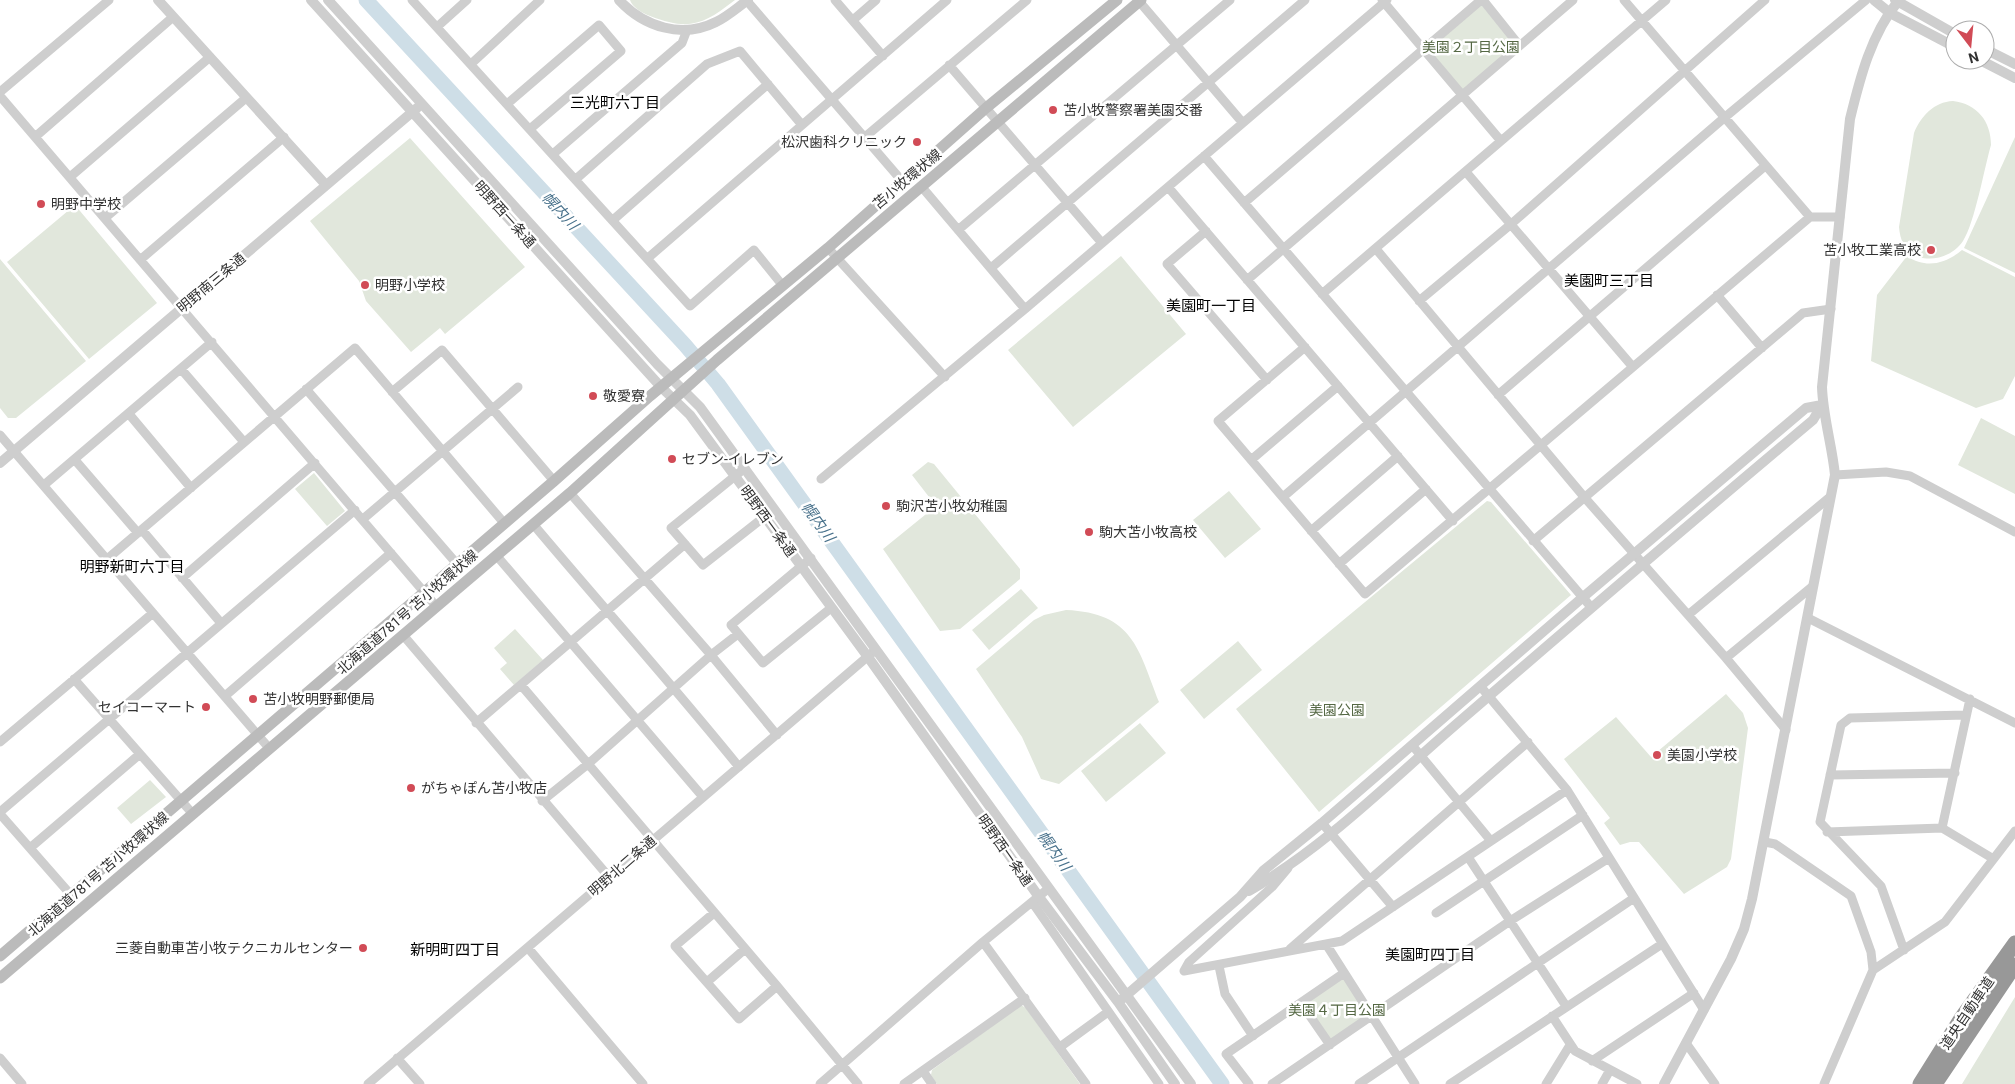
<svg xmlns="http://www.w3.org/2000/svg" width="2015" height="1084" font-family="Roboto,'Noto Sans JP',sans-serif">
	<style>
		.green { fill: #e1e7dc }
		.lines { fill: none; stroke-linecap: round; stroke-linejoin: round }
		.river { stroke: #cedee7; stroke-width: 15 }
		.minor { stroke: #cecece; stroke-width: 9 }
		.tertiary { stroke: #cecece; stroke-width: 10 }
		.secondary { stroke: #bbb; stroke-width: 11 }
		.motorway { stroke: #989898; stroke-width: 15 }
		.poi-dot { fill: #d14b56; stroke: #fff; stroke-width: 2 }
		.labels { text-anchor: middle; stroke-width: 5; stroke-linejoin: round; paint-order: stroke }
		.park-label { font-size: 14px; fill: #556844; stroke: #fff }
		.poi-label { font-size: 14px; fill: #313131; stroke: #fff; text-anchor: start }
		.street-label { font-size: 14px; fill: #313131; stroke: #fff }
		.neighbourhood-label { font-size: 15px; fill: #000; stroke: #fff }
		.water-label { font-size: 15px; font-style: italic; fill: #48718b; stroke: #fff }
	</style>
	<rect width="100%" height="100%" fill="#fff"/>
	<path class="green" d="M630,0H735C703,25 689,31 650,16C642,13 632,7 630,0Z
		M1481,0L1519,45L1462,93L1423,49Z
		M1953,101C1977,104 1991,121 1991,145C1984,169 1975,222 1963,241C1954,255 1934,262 1919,257C1905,253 1900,240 1899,227L1914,133C1921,116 1934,102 1953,101Z
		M2015,137V273L1964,248Z
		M410,138L525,267L445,334L440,328L411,352L366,301L359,281L310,221Z
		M75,205L157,303L89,359L7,262Z
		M1962,250L2015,277V376L2003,399L1976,408L1871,361L1877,295L1907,256C1926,269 1945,264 1962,250Z
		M1121,256L1186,334L1073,427L1008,350Z
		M0,259L86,361L16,418H8L0,408Z
		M1981,418L2015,436V494L1958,465Z
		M928,462L934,464L1020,569V579L960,629L940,631L883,549L936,506L912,475Z
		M314,473L345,511L327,526L295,489Z
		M1229,491L1261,529L1225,558L1193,520Z
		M1487,501L1491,502L1571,595L1319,812L1236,709Z
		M1021,589L1038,608L989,650L972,630Z
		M1066,610C1133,613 1138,648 1159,702L1059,784L1041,779L1022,737L976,669L1034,620L1044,615Z
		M515,629L543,660L514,685L500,669L507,663L494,648Z
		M1238,641L1262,670L1204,719L1180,690Z
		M1726,694L1743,713L1748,728L1731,859L1727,867L1684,894L1639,842H1630L1620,845L1604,823L1610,818L1564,759L1616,717L1651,757Z
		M1140,723L1166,753L1106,802L1081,771Z
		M150,780L166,797L131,824L117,808Z
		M1344,973L1373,1017L1330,1045L1301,1003Z
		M2015,997V1084H1962Z
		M1021,1005L1026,1008L1080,1084H937L931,1075L932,1070Z"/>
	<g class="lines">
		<path class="river" d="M366,0L685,345L718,384L1222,1084"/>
		<path class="minor" d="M412,0L690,306L754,250L783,286
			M835,0L883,56
			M1138,0L1242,122
			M1382,0L1501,141
			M1483,0L1519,45
			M747,1L902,181
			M853,20L876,0
			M437,27L467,0
			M471,64L540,0
			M949,65L1102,243
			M0,92L109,0
			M0,96L436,606
			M507,104L599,25L621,51L530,129
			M35,137L173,17
			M865,137L1027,0
			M553,154L682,43L687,30
			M1204,156L1591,607
			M1466,172L1632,366
			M70,177L210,57
			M576,179L707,64L740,51L802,125
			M921,186L1025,309
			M1168,187L1453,521
			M1244,203L1481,0
			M1810,217H1840
			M105,218L246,98
			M613,220L768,84
			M958,230L1230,0
			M1206,231L1167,264L1267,380
			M828,248L945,377
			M1376,249L1585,498L1726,658L1786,730
			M648,258L947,0
			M140,260L284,137
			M991,268L1305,0
			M1247,280L1573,0
			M1322,294L1666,0
			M1717,295L1762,348
			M1419,301L1510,225L1765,0
			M1305,347L1218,421L1365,594L1810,217L1624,0
			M181,369L244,442
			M306,389L457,564
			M392,392L442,350L554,481
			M1498,395L1765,166
			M129,414L191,488
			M0,435L269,748
			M75,460L138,533
			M1251,460L1338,386
			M745,468L671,528L703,565L764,517
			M1835,475L1886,472L1910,476L2015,532
			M821,479L1025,309L1387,0
			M44,485L212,342
			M570,493L711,655L777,735
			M1283,497L1724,118L1866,0
			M363,519L518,387
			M533,524C601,605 672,684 739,767
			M142,530L221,623
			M1311,531L1398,456
			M1533,541L1803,313L1831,309
			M496,555L703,797
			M811,558L731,625L763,663L831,608
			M106,560L355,348L504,523
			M1339,564L1426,489
			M182,578L315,463
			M1688,615L1830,497
			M1808,618L2015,723
			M403,635L609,877
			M1726,658L1813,586
			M74,679L192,813
			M521,685L777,986L858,1084
			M1481,687L1567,790L1704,1010
			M225,696L391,553
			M476,723L685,544
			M0,742L153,613
			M1412,745L1491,841
			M1830,775L1955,773
			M542,801L588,764L711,655L738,634
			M0,812L355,510
			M0,814L71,895
			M1322,823L1393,907
			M1942,828L1992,858
			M1827,832L1942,828L1970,699
			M1765,842L1775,844L1851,896L1871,952L1873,970L1824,1084
			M30,848L140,754
			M1468,857L1566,1006
			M1032,902L1159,1084
			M714,913L675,946L739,1019L777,986
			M1436,913L1583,815
			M983,942L1086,1084
			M1326,944L1415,1084
			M528,948L643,1084
			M1290,949L1528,742
			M1904,950L1881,886L1820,822L1841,725L1850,718L1965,715
			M1219,966L1225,994L1253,1036
			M1873,970L1945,922L2015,831
			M1184,971L1342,941L1567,790
			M1184,971L1189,962L1272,887L1288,868
			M707,982L745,949
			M1301,1003L1330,1045
			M1552,1016L1575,1051L1637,1084
			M1686,1043L1715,1084
			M1060,1047L1108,1012
			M0,1058L22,1084
			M397,1058L420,1084
			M1592,1061L1694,993
			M923,1071L932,1084
			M368,1084L873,652
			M820,1084L983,942L1049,888
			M904,1084L1025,998
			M1249,1084L1226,1054L1344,973
			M1272,1084L1510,921L1609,858
			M1359,1084L1634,898
			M1450,1084L1662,944
			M1546,1084L1570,1045
			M1602,1084L1610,1070"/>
		<path class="tertiary" d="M158,0L326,185
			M311,0L661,387L690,415L868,657L1039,897L1118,1002L1175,1084
			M328,0L657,364L700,407L1191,1084
			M619,0C644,27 682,39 716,22C727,17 738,7 748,0
			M1874,0L1890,13L1955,47
			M1895,0L1955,34
			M1985,49L2015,64
			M1980,60L2015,78
			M0,463L417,108
			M1249,891C1329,844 1390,781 1460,721C1577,620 1695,519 1813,420L1822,405
			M1122,999L1240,897L1263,871L1322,823L1582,598L1806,408L1822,405
			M1664,1084L1731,959L1744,929L1752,899L1835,475C1832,445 1823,417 1822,387L1850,119C1860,78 1871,34 1899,0"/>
		<path class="secondary" d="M0,956L554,481L650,396L828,248L986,108L1117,0
			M0,978L570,493L717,360L1141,0"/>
		<path class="motorway" d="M1920,1084L1962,1017L2015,943
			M1935,1084L2015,965"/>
	</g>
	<g class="poi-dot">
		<circle cx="1053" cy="110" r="5"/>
		<circle cx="917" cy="142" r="5"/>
		<circle cx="41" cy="204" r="5"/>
		<circle cx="1931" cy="250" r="5"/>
		<circle cx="365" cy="285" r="5"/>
		<circle cx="593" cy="396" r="5"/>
		<circle cx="672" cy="459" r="5"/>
		<circle cx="886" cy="506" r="5"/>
		<circle cx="1089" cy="532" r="5"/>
		<circle cx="253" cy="699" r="5"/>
		<circle cx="206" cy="707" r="5"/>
		<circle cx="1657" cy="755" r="5"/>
		<circle cx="411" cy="788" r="5"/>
		<circle cx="363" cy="948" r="5"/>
	</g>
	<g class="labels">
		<g class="park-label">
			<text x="1471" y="52">美園２丁目公園</text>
			<text x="1337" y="715">美園公園</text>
			<text x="1337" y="1015">美園４丁目公園</text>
		</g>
		<g class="poi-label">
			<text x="1063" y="115">苫小牧警察署美園交番</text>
			<text x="907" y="147" text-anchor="end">松沢歯科クリニック</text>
			<text x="51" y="209">明野中学校</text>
			<text x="1921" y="255" text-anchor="end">苫小牧工業高校</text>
			<text x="375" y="290">明野小学校</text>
			<text x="603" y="401">敬愛寮</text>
			<text x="682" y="464">セブン-イレブン</text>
			<text x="896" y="511">駒沢苫小牧幼稚園</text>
			<text x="1099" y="537">駒大苫小牧高校</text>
			<text x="263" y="704">苫小牧明野郵便局</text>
			<text x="196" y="712" text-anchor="end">セイコーマート</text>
			<text x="1667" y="760">美園小学校</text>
			<text x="421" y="793">がちゃぽん苫小牧店</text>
			<text x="353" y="953" text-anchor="end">三菱自動車苫小牧テクニカルセンター</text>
		</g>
		<g class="street-label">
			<text transform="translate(907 179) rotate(-40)" y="5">苫小牧環状線</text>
			<text transform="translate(505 214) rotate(48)" y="5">明野西一条通</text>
			<text transform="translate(211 283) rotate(-40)" y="5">明野南三条通</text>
			<text transform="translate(768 521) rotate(54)" y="5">明野西一条通</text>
			<text transform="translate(407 612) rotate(-41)" y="5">北海道道781号 苫小牧環状線</text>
			<text transform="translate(1005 850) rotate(55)" y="5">明野西一条通</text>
			<text transform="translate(622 866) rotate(-41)" y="5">明野北二条通</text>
			<text transform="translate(98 874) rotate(-41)" y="5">北海道道781号 苫小牧環状線</text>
			<text transform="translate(1967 1013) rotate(-56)" y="5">道央自動車道</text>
		</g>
		<g class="neighbourhood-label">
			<text x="615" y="108">三光町六丁目</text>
			<text x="1609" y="286">美園町三丁目</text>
			<text x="1211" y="311">美園町一丁目</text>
			<text x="132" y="572">明野新町六丁目</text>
			<text x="455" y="955">新明町四丁目</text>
			<text x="1430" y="960">美園町四丁目</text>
		</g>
		<g class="water-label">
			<text transform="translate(560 211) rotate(47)" y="5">幌内川</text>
			<text transform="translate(818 522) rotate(54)" y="5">幌内川</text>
			<text transform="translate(1054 851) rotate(54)" y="5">幌内川</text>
		</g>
	</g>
	<g transform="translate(1970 45) rotate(164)"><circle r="24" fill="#ffffff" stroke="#adadad"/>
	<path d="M0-4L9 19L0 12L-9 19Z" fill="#d14b56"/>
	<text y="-8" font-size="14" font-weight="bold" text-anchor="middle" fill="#313131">N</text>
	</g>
</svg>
